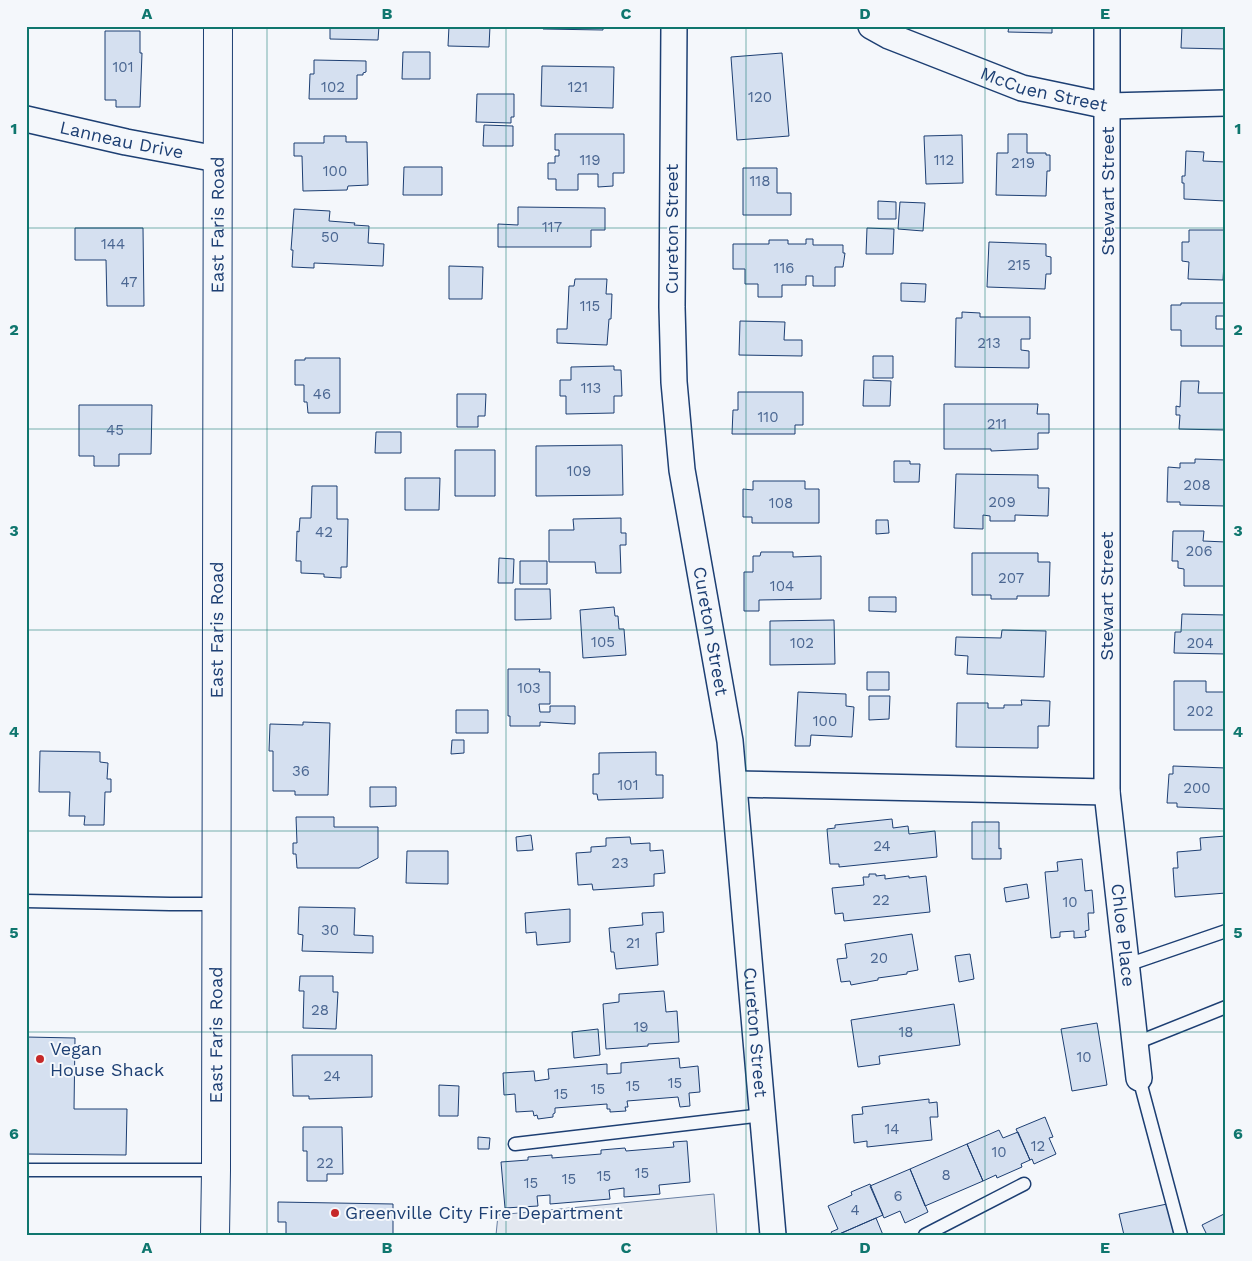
<svg xmlns="http://www.w3.org/2000/svg" width="1252" height="1261" font-family="'Work Sans',sans-serif">
	<style>
		.parking { fill: #e3e8f0; stroke: #687fa3 }
		.building { fill: #d5e0f0; stroke: #1d3f73 }
		.lines { fill: none; stroke-linecap: round; stroke-linejoin: round }
		.lane-casing { stroke: #1d3f73; stroke-width: 15 }
		.street-casing { stroke: #1d3f73; stroke-width: 28 }
		.secondary-casing { stroke: #1d3f73; stroke-width: 30 }
		.lane { stroke: #f4f7fb; stroke-width: 12 }
		.street { stroke: #f4f7fb; stroke-width: 25 }
		.secondary { stroke: #f4f7fb; stroke-width: 28 }
		.grid { fill: none; stroke: #0f766e; stroke-width: 1; stroke-opacity: 0.55 }
		.poi-dot { fill: #c62828; stroke: #f4f7fb; stroke-width: 2 }
		.labels { text-anchor: middle; stroke-width: 4; stroke-linejoin: round; paint-order: stroke }
		.number-label { font-size: 15px; fill: #4b6792 }
		.street-label { font-size: 18px; fill: #1d3f73; stroke: #f4f7fb }
		.poi-label { font-size: 18px; fill: #1d3f73; stroke: #f4f7fb; text-anchor: start }
		.neatline { fill: none; stroke: #0f766e; stroke-width: 2 }
		.grid-label { font-size: 16px; text-anchor: middle; font-weight: bold; fill: #0f766e }
	</style>
	<rect width="100%" height="100%" fill="#f4f7fb"/>
	<path class="parking" d="M714,1194L717,1235H496L498,1215Z"/>
	<path class="building" d="M330,26H379L378,40L330,39Z
		M449,26H490L489,47L448,46Z
		M522,26H603V30L543,29V27Z
		M1009,26H1052V33L1008,32Z
		M1182,26H1226V49L1181,48Z
		M105,31H140V53H142L140,107H116V100H105Z
		M403,52H430V79H402Z
		M782,53L789,136L737,140L731,57Z
		M314,60L366,61V72L363,73V75H357V99H309L310,74H314Z
		M542,66L614,67L613,108L541,106Z
		M477,94H514V117H511V123L476,122Z
		M484,125L513,126V146H483Z
		M555,134H624V173H613V186L598,187V174H578V190H556V179H548V163H555V156H559V150H555Z
		M1008,134H1027V153H1046V155H1050V171H1047L1046,196L996,195L997,153H1008Z
		M962,135L963,183L926,184L924,136Z
		M324,136H346V142H367L368,185L348,186L347,190L303,191L302,156H294V143H324Z
		M1186,151L1204,152L1203,161L1226,162V201L1184,199V183H1182V176H1185Z
		M404,167H442V195H403Z
		M743,168H777V193H791V215H743Z
		M878,201L896,202V219H878Z
		M900,202L925,203L923,231L898,229Z
		M518,207L605,208V230H591V247H498V224L518,225Z
		M294,209L330,211L329,221L355,223L354,225L369,226L368,243L384,244L383,266L314,263V268L292,267L293,250H291Z
		M75,228H143L144,306H107L106,260H75Z
		M867,228L894,229L893,254H866Z
		M1189,230H1226L1223,280L1188,279L1189,262L1182,261V242H1189Z
		M806,239H813V245H843V253H845L843,267H835V286H813V276H806V285H782V297H758V284H745V269H733V244H769V240H788V244H806Z
		M989,242L1046,244V256L1051,257V274H1046L1045,289L987,287Z
		M449,266L483,267L482,299H449Z
		M575,279H607L606,294H612L611,319H609L607,345L557,343V329H567L569,286H574Z
		M901,283L926,284L925,302L901,301Z
		M1181,303H1224V316H1216V329H1224V346H1181V330H1171V305H1181Z
		M962,312L980,313V317H1030V339H1021V350L1029,351V368L955,367L956,318H962Z
		M740,321L785,322L784,340H802V356L739,355Z
		M873,356H893V378H873Z
		M305,358H340V413H308L307,402H304V385H295V360H305Z
		M614,366V370H621L622,396H614V413L566,414V396H560V380H571V367Z
		M864,380L891,381L890,406H863Z
		M1181,381H1199L1198,393H1224L1226,395L1225,430L1179,429L1180,415H1176V406L1180,407Z
		M738,392H803V425H795V434H732L733,410H738Z
		M457,394H486L485,416H478V427H457Z
		M944,404H1038L1037,414H1049V433H1038V449L991,451V449H944Z
		M79,405H152L151,454H119V466H94V456H79Z
		M376,432H401V453H375Z
		M622,445L623,495L536,496V446Z
		M455,450H495V496H455Z
		M1195,459L1226,460V506L1180,505V502H1167L1168,467L1180,468V463H1195Z
		M894,461H910V464H920L919,482H894Z
		M956,474L1038,475V488H1049L1048,516L1015,515V521H990V516L983,515V529L954,528Z
		M405,478H440L439,510H405Z
		M753,481H805V489H819V523H752V517H743V489L753,490Z
		M312,486H337V519H348L347,567H341V578L324,577V574L301,573V561H296L297,531L299,532L300,518H311Z
		M621,518V533H626V545H620L621,573H596L595,562H549V530H574L573,519Z
		M876,520H888L889,533L876,534Z
		M1173,531H1204L1203,541L1226,542V586H1184V569L1178,568V561H1172Z
		M761,552H793V557L821,556V599L759,600V611H744V572H753V556H760Z
		M972,553H1038V562H1050L1049,596H1017V599H991V595H972Z
		M499,558L514,559L513,583H498Z
		M520,561H547V584H520Z
		M515,589H550L551,619L515,620Z
		M869,597H896V612L869,611Z
		M614,607L615,616H618L619,629H624L626,655L583,658L580,610Z
		M1182,614L1226,615V654L1174,653L1175,632H1181Z
		M834,620L835,664L770,665V621Z
		M1002,630L1046,631L1044,677L967,674L968,656L955,655L956,637L1001,638Z
		M508,669H540L539,672H550V704H539L540,712H550V706H575V724L540,722V726H510V716H508Z
		M867,672H889V690H867Z
		M1174,681H1206V692H1226V730H1174Z
		M798,692L846,694V706L854,707L852,737L811,735L810,746H795Z
		M869,696H890L889,719L869,720Z
		M1021,700L1050,701L1049,726H1038V748L956,747L957,703H988V708H1004V705H1022Z
		M456,710H488V733H456Z
		M303,722L330,723L328,795H295V791H273V751H269L270,724L303,725Z
		M452,740H464V753L451,754Z
		M40,751L100,752V762L108,763L107,779H111V792H105L104,825H84L85,816H69L70,792H39Z
		M656,752V775H663V798L598,800L597,794H593V774H599V753Z
		M1173,766L1226,768V809L1177,807V803H1167L1169,774H1173Z
		M370,787H396V806L370,807Z
		M296,817H334V827H378V858L359,868H297L296,854H293V843H297Z
		M892,819L893,828L908,826L909,834L935,831L937,857L839,867V864H830L827,829L835,828V825Z
		M972,822H999V849L1001,848V859H972Z
		M531,835L533,850L517,851L516,837Z
		M1226,836V893L1175,897L1173,868H1178L1177,852L1201,850L1200,838Z
		M630,837L631,844L650,843V851L663,850L665,873L654,874V886L593,890L592,884L578,885L576,853L591,852V847L606,846V838Z
		M407,851H448V884L406,883Z
		M1082,859L1085,891L1092,890L1094,913H1088L1089,930L1085,931L1086,937L1074,938V931L1060,932V937L1051,938L1045,872L1058,871L1057,862Z
		M869,874H876V876L885,875V879L909,876V878L926,876L930,912L844,921L843,913L835,914L832,888L864,885L863,877H869Z
		M1027,884L1029,898L1006,902L1004,888Z
		M299,907L355,908L354,935L373,936V953L302,951L303,935L298,934Z
		M570,909V942L537,945L536,932L526,933L525,913Z
		M663,912L664,932L656,933L658,965L616,969L614,952H611L609,928L643,925L642,913Z
		M912,934L918,970L907,972V974L878,978V980L851,985L850,981L841,982L837,959L847,958L845,944Z
		M970,954L974,979L959,982L955,956Z
		M300,976H333V992H338L336,1029L303,1028L304,991H299Z
		M664,991L666,1012L677,1011L679,1042L648,1044V1046L606,1049L603,1004L619,1002V994Z
		M954,1004L960,1045L879,1056L880,1064L858,1067L851,1020Z
		M1097,1023L1107,1085L1072,1091L1061,1029Z
		M598,1029L600,1055L574,1058L572,1032Z
		M26,1037L75,1038L74,1109H127L126,1155L26,1154Z
		M292,1055H372V1097L309,1099V1096H293Z
		M679,1058L680,1068L698,1066L700,1092L689,1093L690,1106L680,1107L678,1097L627,1101L628,1107H625L626,1111L610,1112V1109H607V1104L555,1108V1113L553,1114V1117L538,1119L537,1115L534,1116L533,1111L516,1112L515,1094L504,1095L503,1073L534,1071L535,1081L549,1079L548,1069L607,1064V1074L621,1073V1063Z
		M439,1085L459,1086L458,1116H439Z
		M929,1099V1103L937,1102L938,1117H930L932,1140L867,1147V1141L854,1143L852,1115L863,1114L862,1107Z
		M1045,1117L1053,1137L1049,1138L1056,1154L1034,1164L1032,1159L1030,1160L1016,1129Z
		M303,1127H342L343,1174H327V1181H307V1151H303Z
		M999,1130L1003,1138L1018,1132L1030,1160L1021,1164L1022,1167L997,1178L996,1175L983,1181L967,1144Z
		M478,1137L490,1138L489,1149H478Z
		M687,1141L690,1182L659,1185L660,1194L624,1197V1188L609,1190L610,1199L550,1204V1195L537,1196L538,1206L505,1208L501,1162L528,1160V1157L552,1155V1158L601,1154V1150L625,1148L626,1151L674,1147L673,1142Z
		M967,1144L983,1181L925,1206L910,1169Z
		M910,1169L928,1212L905,1223L900,1211L884,1218L870,1186Z
		M870,1184L883,1215L837,1235H833L831,1232L838,1229L828,1206L852,1195L851,1192Z
		M278,1202L393,1204V1235H286V1222H278Z
		M1167,1204L1174,1235H1124L1119,1214Z
		M1226,1213V1235H1207L1202,1225Z
		M876,1218L883,1235H837Z"/>
	<g class="lines">
		<g class="lane-casing">
			<path id="lane" d="M26,901L170,904H216
				M1127,965L1226,931
				M1136,1043L1226,1007
				M1139,1078L1181,1235
				M515,1144L763,1115
				M26,1170H216
				M925,1235L1024,1184"/>
		</g>
		<g class="street-casing">
			<g id="street">
				<path id="s1" d="M674,26L672,307L674,382L682,470L730,741L773,1235"/>
				<path id="s2" d="M871,26L889,36L1022,88L1108,106L1226,103"/>
				<path id="s3" d="M1107,26V792L1139,1078"/>
				<path id="s4" d="M26,119L126,142L217,159"/>
				<path d="M735,784L1107,792"/>
			</g>
		</g>
		<g class="secondary-casing">
			<g id="secondary">
				<path id="s5" d="M215,1235L216,1170L218,26"/>
			</g>
		</g>
		<use href="#lane" class="lane"/>
		<use href="#street" class="street"/>
		<use href="#secondary" class="secondary"/>
	</g>
	<path class="grid" d="M267,26V1235M506,26V1235M746,26V1235M985,26V1235M26,228H1226M26,429H1226M26,630H1226M26,831H1226M26,1032H1226"/>
	<g class="poi-dot">
		<circle cx="40" cy="1059" r="5"/>
		<circle cx="335" cy="1213" r="5"/>
	</g>
	<g class="labels">
		<g class="number-label">
			<text x="123" y="72">101</text>
			<text x="333" y="92">102</text>
			<text x="578" y="92">121</text>
			<text x="760" y="102">120</text>
			<text x="590" y="165">119</text>
			<text x="944" y="165">112</text>
			<text x="1023" y="168">219</text>
			<text x="335" y="176">100</text>
			<text x="760" y="186">118</text>
			<text x="552" y="232">117</text>
			<text x="330" y="242">50</text>
			<text x="113" y="249">144</text>
			<text x="1019" y="270">215</text>
			<text x="784" y="273">116</text>
			<text x="129" y="287">47</text>
			<text x="590" y="311">115</text>
			<text x="989" y="348">213</text>
			<text x="591" y="393">113</text>
			<text x="322" y="399">46</text>
			<text x="768" y="422">110</text>
			<text x="997" y="429">211</text>
			<text x="115" y="435">45</text>
			<text x="579" y="476">109</text>
			<text x="1197" y="490">208</text>
			<text x="1002" y="507">209</text>
			<text x="781" y="508">108</text>
			<text x="324" y="537">42</text>
			<text x="1199" y="556">206</text>
			<text x="1011" y="583">207</text>
			<text x="782" y="591">104</text>
			<text x="603" y="647">105</text>
			<text x="802" y="648">102</text>
			<text x="1200" y="648">204</text>
			<text x="529" y="693">103</text>
			<text x="1200" y="716">202</text>
			<text x="825" y="726">100</text>
			<text x="301" y="776">36</text>
			<text x="628" y="790">101</text>
			<text x="1197" y="793">200</text>
			<text x="882" y="851">24</text>
			<text x="620" y="868">23</text>
			<text x="881" y="905">22</text>
			<text x="1070" y="907">10</text>
			<text x="330" y="935">30</text>
			<text x="633" y="948">21</text>
			<text x="879" y="963">20</text>
			<text x="320" y="1015">28</text>
			<text x="641" y="1032">19</text>
			<text x="906" y="1037">18</text>
			<text x="1084" y="1062">10</text>
			<text x="332" y="1081">24</text>
			<text x="675" y="1088">15</text>
			<text x="633" y="1091">15</text>
			<text x="598" y="1094">15</text>
			<text x="561" y="1099">15</text>
			<text x="892" y="1134">14</text>
			<text x="1038" y="1151">12</text>
			<text x="999" y="1157">10</text>
			<text x="325" y="1168">22</text>
			<text x="642" y="1178">15</text>
			<text x="946" y="1180">8</text>
			<text x="604" y="1181">15</text>
			<text x="569" y="1184">15</text>
			<text x="531" y="1188">15</text>
			<text x="898" y="1201">6</text>
			<text x="855" y="1215">4</text>
		</g>
		<g class="street-label">
			<text dy="6" stroke="none"><textPath href="#s2" startOffset="185">McCuen Street</textPath></text>
			<text dy="6" stroke="none"><textPath href="#s4" startOffset="98">Lanneau Drive</textPath></text>
			<text transform="translate(1108 191) rotate(-90)" y="6">Stewart Street</text>
			<text dy="6" stroke="none"><textPath href="#s5" startOffset="1010">East Faris Road</textPath></text>
			<text transform="translate(672 229) rotate(-90)" y="6">Cureton Street</text>
			<text transform="translate(1107 596) rotate(-90)" y="6">Stewart Street</text>
			<text dy="6" stroke="none"><textPath href="#s5" startOffset="605">East Faris Road</textPath></text>
			<text dy="6" stroke="none"><textPath href="#s1" startOffset="608">Cureton Street</textPath></text>
			<text dy="6" stroke="none"><textPath href="#s3" startOffset="910">Chloe Place</textPath></text>
			<text dy="6" stroke="none"><textPath href="#s1" startOffset="1012">Cureton Street</textPath></text>
			<text dy="6" stroke="none"><textPath href="#s5" startOffset="200">East Faris Road</textPath></text>
		</g>
		<g class="poi-label">
			<text x="50" y="1055">Vegan<tspan x="50" dy="21">House Shack</tspan></text>
			<text x="345" y="1219">Greenville City Fire Department</text>
		</g>
	</g>
	<rect width="1252" height="1261" fill="none" stroke="#f4f7fb" stroke-width="55"/>
	<rect x="28" y="28" width="1196" height="1206" class="neatline"/>
	<g class="grid-label">
		<text x="147" y="19">A</text>
		<text x="387" y="19">B</text>
		<text x="626" y="19">C</text>
		<text x="865" y="19">D</text>
		<text x="1105" y="19">E</text>
		<text x="14" y="134">1</text>
		<text x="1238" y="134">1</text>
		<text x="14" y="335">2</text>
		<text x="1238" y="335">2</text>
		<text x="14" y="536">3</text>
		<text x="1238" y="536">3</text>
		<text x="14" y="737">4</text>
		<text x="1238" y="737">4</text>
		<text x="14" y="938">5</text>
		<text x="1238" y="938">5</text>
		<text x="14" y="1139">6</text>
		<text x="1238" y="1139">6</text>
		<text x="147" y="1253">A</text>
		<text x="387" y="1253">B</text>
		<text x="626" y="1253">C</text>
		<text x="865" y="1253">D</text>
		<text x="1105" y="1253">E</text>
	</g>
</svg>
